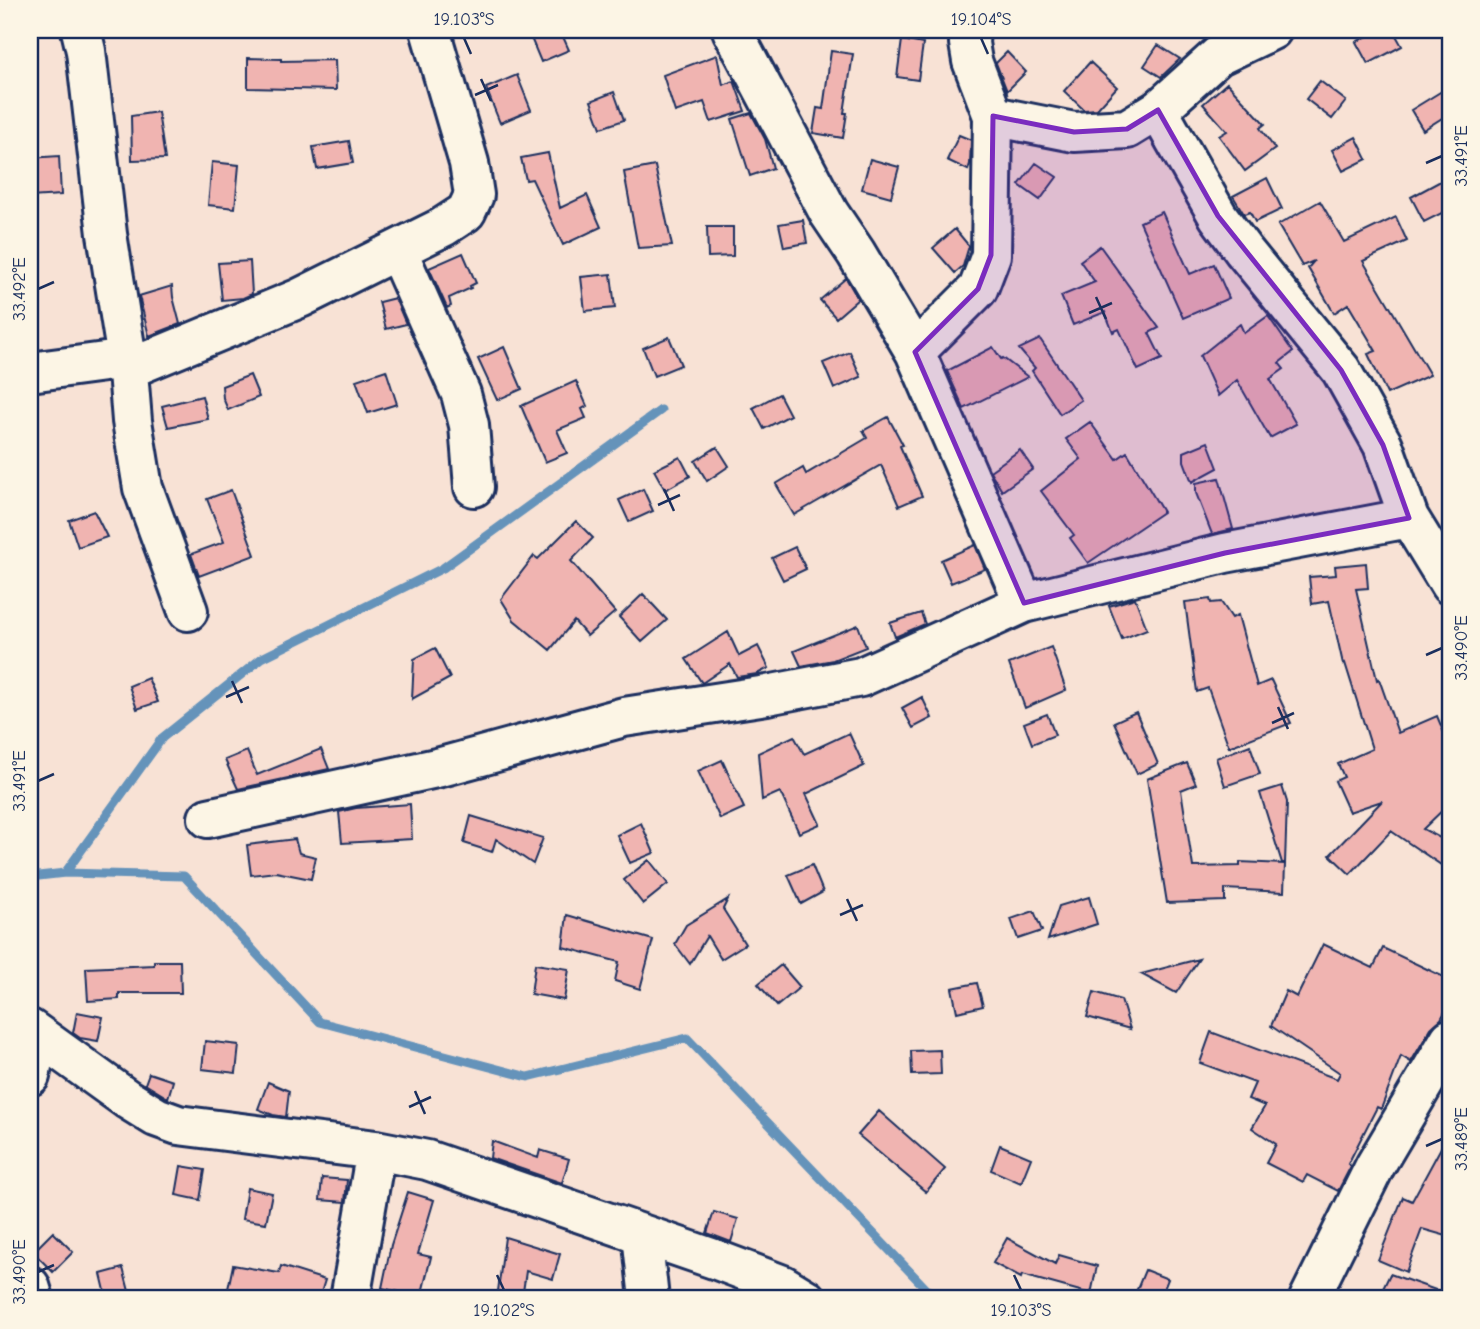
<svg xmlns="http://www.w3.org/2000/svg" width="1480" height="1329" font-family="'Comic Neue',sans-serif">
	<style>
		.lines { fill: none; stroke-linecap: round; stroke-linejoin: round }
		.stream { stroke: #6593ba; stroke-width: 9 }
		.building { fill: #f0b4b1; stroke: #1b2f5e; stroke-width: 2 }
		.minor-casing { stroke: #1b2f5e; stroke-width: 44 }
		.minor { stroke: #fcf5e5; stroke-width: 38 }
		.marked { fill: #7b2cbf; fill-opacity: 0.2; stroke: #7b2cbf; stroke-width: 5; stroke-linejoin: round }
		.ticks { fill: none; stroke: #1b2f5e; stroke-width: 2.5 }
		.neatline { fill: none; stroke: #1b2f5e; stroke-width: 2.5 }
		.ticks-label { font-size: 18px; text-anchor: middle; fill: #1b2f5e }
	</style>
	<rect width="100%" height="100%" fill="#f8e2d5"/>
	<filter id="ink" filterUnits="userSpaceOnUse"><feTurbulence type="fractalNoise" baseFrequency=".0143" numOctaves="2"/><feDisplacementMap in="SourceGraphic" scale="14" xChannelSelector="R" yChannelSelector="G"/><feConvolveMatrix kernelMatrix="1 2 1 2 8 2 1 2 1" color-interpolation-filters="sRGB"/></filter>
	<g filter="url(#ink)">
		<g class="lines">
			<path class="stream" d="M65,873L162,738L262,658L443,568L661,410
				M30,877L65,873L184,876L320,1022L528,1077L687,1038L936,1299"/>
		</g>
		<path class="building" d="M549,30H560L569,50L541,62L531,38Z
			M1379,30H1393L1402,46L1368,64L1356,42Z
			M902,40L923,44L918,80L897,77Z
			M1158,45L1180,59L1161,77L1144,66Z
			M831,51L853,54L844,113H847L843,138L813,133L817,108L823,109Z
			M1007,52L1026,72L1007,91L996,63Z
			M717,55L723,85L734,81L745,111L711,122L704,102L675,112L663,75Z
			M248,58L281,59V61L335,60L336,90L248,88Z
			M1090,62L1117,87L1097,109L1084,110L1064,91Z
			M517,75L531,110L500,123L486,88Z
			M1320,81L1346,101L1332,119L1306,99Z
			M1227,83L1265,124L1260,128L1275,149L1245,171L1219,136L1227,131L1203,104Z
			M1450,86V113L1423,130L1411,110Z
			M614,92L624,120L601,128L591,101Z
			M158,112L165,159L132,160L131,116Z
			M751,113L765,139L773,168L750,176L732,119Z
			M959,135L971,140L970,164L968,170L947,160Z
			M1356,137L1367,159L1343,171L1332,150Z
			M349,141L353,163L317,169L313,147Z
			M548,153L560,208L587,195L601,227L563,245L532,179L526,180L521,158Z
			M59,156L61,195L30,197V158Z
			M870,159L899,167L891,197L862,189Z
			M212,162L239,165L235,208L208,205Z
			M1036,163L1057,177L1040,200L1019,185Z
			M655,166L672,246L638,248L624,172Z
			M1450,176V209L1424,222L1411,197Z
			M1267,178L1282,209L1255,222L1250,212L1244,214L1233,196Z
			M1320,201L1344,242L1396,217L1407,241L1363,261L1430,375L1387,394L1368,354L1376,351L1348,304L1334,313L1308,268L1314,261L1302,266L1278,225Z
			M1162,212L1190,274L1214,264L1229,298L1183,318L1140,222Z
			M803,220L807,243L784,247L779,224Z
			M707,227H733V256L708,257Z
			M955,229L969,246L963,266L955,273L933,248Z
			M1100,246L1159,328L1149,333L1162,359L1138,370L1119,329L1113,332L1105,312L1073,325L1061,296L1095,282L1080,261Z
			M463,253L476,283L470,286L471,288L449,298L451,306L447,308L429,268Z
			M250,261L252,294L243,298L222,300L218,263Z
			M611,274L615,308L585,311L581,277Z
			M846,278L858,299L836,318L820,300Z
			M172,286L173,297L180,324L149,336L139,296Z
			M395,298L406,324L386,329L379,302Z
			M1268,316L1293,352L1279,363L1284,369L1270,379L1296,424L1270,438L1237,380L1218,396L1200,356L1240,324L1244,333Z
			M669,337L681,365L654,376L643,348Z
			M1040,339L1081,400L1060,414L1032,371L1035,368L1019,349Z
			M504,347L522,389L497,400L478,359Z
			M993,347L1001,359L1003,358L1028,377L964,409L947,371Z
			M850,352L861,377L834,389L823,363Z
			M386,370L397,404L368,413L356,380Z
			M250,375L259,397L228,410L223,398L222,386Z
			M576,381L587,406L582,409L586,418L557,430L567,453L545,462L521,406Z
			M779,394L790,415L764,429L753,408Z
			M202,396L208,419L168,427L162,406Z
			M888,417L903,445L900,446L922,496L899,506L881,465L794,515L776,484L803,468L806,474L867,438L863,431Z
			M1090,422L1117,459L1127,452L1163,512L1088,563L1070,538L1074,535L1041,491L1081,459L1066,439Z
			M1208,442L1218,468L1192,482L1184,461V452Z
			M717,447L729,466L707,481L695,461Z
			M1020,450L1033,469L1002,491L990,471Z
			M680,457L690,476L665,490L654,470Z
			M1219,478L1233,529L1212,534L1196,493V483Z
			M643,489L653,511L629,522L619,500Z
			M231,490L255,555L199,576L191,554L224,542L207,499Z
			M94,511L107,537L78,547L69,520Z
			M576,521L593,538L571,561L615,612L587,636L574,621L550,650L514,620L501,599L534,556L538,559Z
			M975,545L985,569L951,583L941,560Z
			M795,547L806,569L783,580L772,558Z
			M1366,563L1368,588L1356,589L1377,680L1379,679L1398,733L1437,716L1450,747V803L1423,829L1450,843V871L1391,831L1350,874L1330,855L1382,801L1349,812L1335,781L1344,777L1338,764L1372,749L1345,663L1343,664L1329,601L1312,604L1309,577L1336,575L1335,566Z
			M643,594L667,620L642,642L619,617Z
			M1135,598L1147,629L1122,639L1109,606Z
			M1210,599L1211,603L1221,602L1232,618L1238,615L1257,686L1271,680L1291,723L1229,747L1208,688L1197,692L1185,602Z
			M921,613L925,624L895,637L890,623Z
			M858,625L866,647L833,660L801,666L794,651Z
			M728,632L739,656L758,646L769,668L757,674L737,677L730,664L702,683L686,659Z
			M1051,647L1066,690L1025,708L1009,664Z
			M435,648L450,678L412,699L414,659Z
			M148,678L158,702L137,709L129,686Z
			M922,697L932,718L913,728L902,708Z
			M1136,712L1158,764L1137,774L1114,722Z
			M1047,714L1055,735L1032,744L1024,723Z
			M849,733L864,766L806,794L820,824L799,833L780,792L762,800L758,753L794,736L804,754Z
			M1250,745L1260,774L1225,786L1216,758Z
			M321,749L329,769L238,789L225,760L247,751L257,775Z
			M722,760L744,808L720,819L698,771Z
			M1187,763L1196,784L1181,790L1193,867L1240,866V862L1285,864L1284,892L1225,889V901L1167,903L1147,779Z
			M1282,786L1287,802L1285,863H1282L1260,793Z
			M410,804L412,839L342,843L339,812L356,808Z
			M471,816L543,838L533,864L496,839L492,852L464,843Z
			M641,823L654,853L630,863L617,835Z
			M295,839L299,853L316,857L311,879L276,872L251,875L247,845Z
			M649,860L668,884L643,904L624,880Z
			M812,865L823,892L801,904L788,875Z
			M1089,897L1097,924L1048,940L1059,906Z
			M728,899L723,909L745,944L721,959L707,936L690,964L675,944L686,925Z
			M1034,911L1042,931L1018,939L1011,919Z
			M567,915L653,940L640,989L615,981L619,962L563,947Z
			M1323,944L1373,968L1383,948L1450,980V1003L1441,1019L1431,1028L1411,1062L1401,1056L1381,1109L1377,1107L1348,1164L1351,1166L1338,1191L1307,1175L1303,1182L1266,1163L1276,1144L1252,1128L1265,1106L1248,1099L1255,1083L1200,1063L1211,1032L1337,1079L1340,1073L1271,1026L1286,991L1297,997Z
			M1199,959L1176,993L1141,974Z
			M154,961H180L181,993H119V999L88,1001L86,968L154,965Z
			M535,964L569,969L564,1000L531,994Z
			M781,965L800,987L777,1006L758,984Z
			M977,983L983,1006L957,1012L952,988Z
			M1094,992L1121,1000L1130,1029L1087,1017Z
			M77,1012L103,1017L98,1041L80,1038L73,1033Z
			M205,1041L239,1045L236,1073L202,1069Z
			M940,1050L941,1074L912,1075L911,1051Z
			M149,1073L173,1081L168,1098L145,1084Z
			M268,1082L289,1091L286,1117L273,1115L258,1109Z
			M879,1111L945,1169L926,1192L858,1135Z
			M1450,1131V1237L1422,1229L1406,1272L1378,1260L1403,1197L1412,1201Z
			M492,1141L538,1158L540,1150L569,1159L562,1183L490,1158Z
			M1000,1145L1031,1158L1021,1183L991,1170Z
			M181,1166L205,1170L200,1200L176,1195Z
			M322,1178L347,1180L345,1202L320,1200Z
			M247,1188L272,1193L266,1223L242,1219Z
			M408,1192L434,1200L418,1254L431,1257L421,1297L382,1288L391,1245Z
			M714,1212L738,1219L731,1242L707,1233Z
			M53,1232L73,1252L53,1272L33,1252Z
			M505,1237L560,1254L553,1279L526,1271L522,1299H497Z
			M1007,1238L1055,1264L1059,1255L1097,1266L1091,1294L1022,1275L1021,1278L993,1263Z
			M233,1265L279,1273L281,1266L325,1280L319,1299H279L228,1289Z
			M123,1268L131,1299H107L101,1274Z
			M1145,1270L1168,1279L1160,1299H1133Z
			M1390,1274L1450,1295V1299H1378Z"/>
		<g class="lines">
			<g class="minor-casing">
				<path id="minor" d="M81,30L86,51L107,234L127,359L132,421L143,488L188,611
					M732,30L829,213L856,253L915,352L1024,603
					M1158,110L1218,216L1243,250L1341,370L1383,445L1409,518L1450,585
					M993,116L1074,132L1127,129L1158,110L1218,56L1272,30
					M397,250L461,394L469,425L474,487
					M915,352L978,289L991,255L993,116L972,61L969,43L970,30
					M128,369L300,298L443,227L466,212L474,195L469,163L430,30
					M30,372L127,359
					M208,818L441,767L624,717L767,695L861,677L1024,603L1225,553L1409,518
					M30,1029L127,1099L156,1117L178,1125L376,1150L427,1160L717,1260L783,1285L806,1299
					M30,1076L38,1036
					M642,1234L649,1299
					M30,1286L34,1299
					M350,1299L376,1150
					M1309,1299L1375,1166L1450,1039"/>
			</g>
			<use href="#minor" class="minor"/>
		</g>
	</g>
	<path class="marked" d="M1158,110L1218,216L1341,370L1383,445L1409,518L1225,553L1024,603L915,352L978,289L991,255L993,116L1074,132L1127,129Z"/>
	<path class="ticks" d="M464,38L471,54M981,38L988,54M481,79L491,101M475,95L498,85M1426,163L1442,156M38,289L54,282M1096,297L1106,319M1089,313L1112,303M664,489L674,511M658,505L680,495M1426,655L1442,648M232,681L242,703M226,697L249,687M1278,707L1288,729M1272,723L1294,713M38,781L54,774M847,899L857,921M840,915L863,905M415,1091L425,1114M409,1107L431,1097M1426,1146L1442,1139M38,1272L54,1265M497,1275L504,1290M1014,1275L1021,1290"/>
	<rect width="1480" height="1329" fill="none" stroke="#fcf5e5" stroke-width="77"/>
	<rect x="38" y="38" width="1404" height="1252" class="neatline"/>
	<g class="ticks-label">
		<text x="464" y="25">19.103°S</text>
		<text x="981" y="25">19.104°S</text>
		<text transform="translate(1461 156) rotate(-90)" y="6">33.491°E</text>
		<text transform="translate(19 289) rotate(-90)" y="6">33.492°E</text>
		<text transform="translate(1461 648) rotate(-90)" y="6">33.490°E</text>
		<text transform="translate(19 781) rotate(-90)" y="6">33.491°E</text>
		<text transform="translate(1461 1139) rotate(-90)" y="6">33.489°E</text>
		<text transform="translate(19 1272) rotate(-90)" y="6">33.490°E</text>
		<text x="504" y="1316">19.102°S</text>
		<text x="1021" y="1316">19.103°S</text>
	</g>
</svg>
